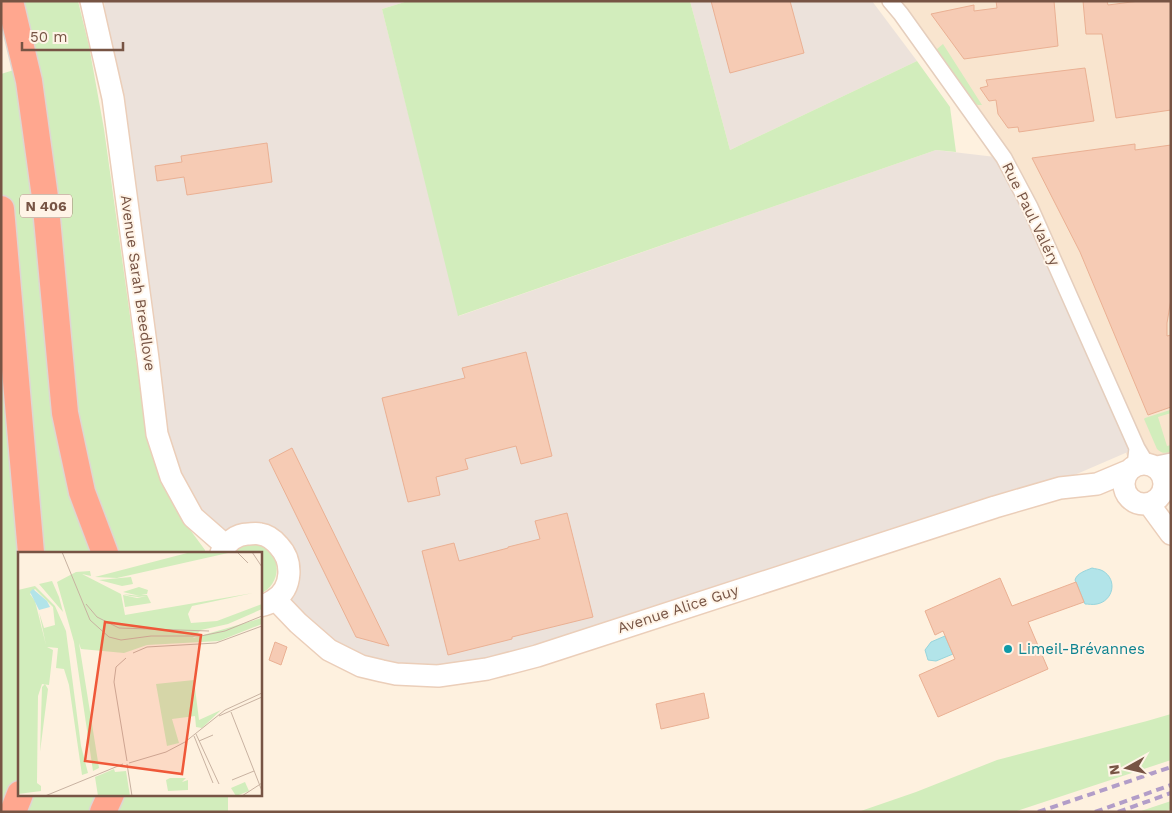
<svg xmlns="http://www.w3.org/2000/svg" width="1172" height="813" font-family="'Work Sans',sans-serif">
	<style>
		.residential { fill: #f9e5cf }
		.industrial { fill: #ece2db }
		.green { fill: #d2edbc }
		.water { fill: #b2e4e9; stroke: #97d5dc }
		.building { fill: #f6cbb4; stroke: #eab093 }
		.lines { fill: none; stroke-linecap: round; stroke-linejoin: round }
		.street-casing { stroke: #e5cebd; stroke-width: 18 }
		.secondary-casing { stroke: #ebceb9; stroke-width: 24 }
		.highway-casing { stroke: #ded6d2; stroke-width: 29 }
		.street { stroke: #fff; stroke-width: 15 }
		.secondary { stroke: #fff; stroke-width: 21 }
		.highway { stroke: #ffa78f; stroke-width: 26 }
		.rail { stroke: #b29dc8; stroke-width: 4; stroke-dasharray: 8 5; stroke-linecap: butt }
		.culture-dot { fill: #0f9aa8; stroke: #fff4e7; stroke-width: 2 }
		.labels { text-anchor: middle; stroke-width: 4; stroke-linejoin: round; paint-order: stroke }
		.shield { fill: #fff4e7; stroke: #a08475; stroke-width: 1 }
		.shield-label { font-size: 14px; font-weight: bold; fill: #775444 }
		.street-label { font-size: 15px; fill: #775444; stroke: #fff4e7 }
		.culture-label { font-size: 15px; fill: #0d838f; stroke: #fff4e7; text-anchor: start }
		.inset-road { fill: none; stroke: #c8b2a1; stroke-width: 1 }
		.view { fill: #ef5839; fill-opacity: 0.15; stroke: #ef5839; stroke-width: 2.5 }
		.inset-edge { fill: none; stroke: #775444; stroke-width: 2.5 }
	</style>
	<rect width="100%" height="100%" fill="#fef1df"/>
	<path class="residential" d="M891,1H1171V474L1154,460L1129,461L1049,256L986,148L901,14Z"/>
	<path class="industrial" d="M104,1H408L382,9L459,316L936,150L1004,158L1137,448L1012,502L438,676L329,650L283,608L284,551L260,534L225,545L171,477L148,359Z
		M690,1H872L917,61L730,150Z"/>
	<path class="green" d="M21,1H78L89,46L104,129L147,438L191,531L205,550V553H19V794H228V812H1V74L36,63Z
		M408,1H690L730,150L917,61L950,107L956,152L936,150L458,316L382,9Z
		M943,44L982,105H978L974,103L936,52L937,49Z
		M1170,410L1171,413L1158,417L1167,446L1171,445V452C1165,453 1162,454 1157,449L1144,419L1145,418Z
		M250,543C256,544 261,544 266,548C283,560 279,586 260,594V553H231L242,545Z
		M1171,714V760L1014,812H858L916,792L997,760L1147,721Z
		M1171,801V809L1163,812H1138Z"/>
	<path class="water" d="M1092,568C1095,569 1100,569 1103,571C1118,580 1113,601 1097,604C1093,605 1088,604 1085,604L1075,580C1077,573 1085,571 1092,568Z
		M945,636L953,654L936,661L928,660L925,650L931,642Z"/>
	<path class="building" d="M711,1H790L804,53L730,73Z
		M996,1H1054L1058,46L964,59L931,14L974,5V11L997,8Z
		M1083,1H1107L1108,5L1139,1H1171V110L1116,118L1102,34H1086Z
		M1085,68L1094,121L1019,132L1018,127L1008,128L998,114L996,100L989,101L980,88L988,86L986,80Z
		M267,143L272,182L187,195L184,177L157,181L155,166L182,162L181,156Z
		M1135,144V150L1171,145V299L1167,323V336L1171,335V407L1148,415L1080,252L1032,158Z
		M526,352L552,456L521,464L516,446L465,459L468,469L436,477L440,495L408,502L382,398L465,378L462,368Z
		M292,448L389,646L356,637L269,460Z
		M567,513L593,617L512,637V639L448,655L422,551L454,543L459,561L508,548V547L540,539L535,521Z
		M1000,578L1012,606L1076,582L1084,602L1028,622L1048,669L938,717L919,675L955,659L943,631L935,635L925,611Z
		M275,642L287,647L281,665L269,660Z
		M704,693L709,718L661,729L656,704Z"/>
	<g class="lines">
		<g class="street-casing">
			<path id="street" d="M890,1L901,14L1004,158L1030,207L1137,448
				M1152,465L1171,461
				M1135,466L1137,448L1146,463
				M1165,482L1171,474"/>
		</g>
		<g class="secondary-casing">
			<path id="secondary" d="M91,1L113,98L148,359L157,434L171,477L193,517L225,545
				M1124 484a20 20 0 1 1 40 0a20 20 0 1 1-40 0Z
				M1149,504L1171,534
				M221,553C226,543 236,534 248,534C251,534 256,533 260,534C267,535 274,540 279,546C293,561 293,588 274,600C270,603 265,605 260,606
				M275,599L298,623L329,650L361,666L382,671L396,674L438,676L487,669L537,656L995,507L1060,488L1097,484L1128,471"/>
		</g>
		<g class="highway-casing">
			<path id="highway" d="M10,1L29,81L45,197L65,413L82,492L105,553
				M1,209L31,553
				M13,812L20,794
				M103,812L111,794"/>
		</g>
		<use href="#street" class="street"/>
		<use href="#secondary" class="secondary"/>
		<use href="#highway" class="highway"/>
		<path class="rail" d="M1038,812L1171,767
			M1095,812L1171,785
			M1118,812L1171,793"/>
	</g>
	<circle class="culture-dot" cx="1008" cy="649" r="5"/>
	<g class="labels">
		<rect class="shield" x="20" y="194.5" width="52" height="23" rx="4"/>
		<g class="shield-label">
			<text x="46" y="211">N 406</text>
		</g>
		<g class="street-label">
			<text transform="translate(1031 214) rotate(64)" y="5">Rue Paul Valéry</text>
			<text transform="translate(138 283) rotate(82)" y="5">Avenue Sarah Breedlove</text>
			<text transform="translate(678 609) rotate(-18)" y="5">Avenue Alice Guy</text>
		</g>
		<g class="culture-label">
			<text x="1018" y="654">Limeil-Brévannes</text>
		</g>
	</g>
	<g transform="translate(18 552)">
		<rect width="244" height="244" fill="#fef1df"/>
		<path d="M173,0L210,1L99,26L77,25ZM72,19L73,24L64,22L103,42L107,63L235,41L174,54L170,62L173,71L199,69L244,52V57L210,72L183,78L175,86L244,66V72L201,89L129,93L106,101L63,97L61,91L81,216L75,219L56,90L39,30L58,20ZM113,25L115,32L104,34L81,28ZM34,29L41,45L45,60L21,32ZM17,34L37,54L48,79L63,194L70,221L64,223L51,133L46,117L38,116L40,96L29,95L35,98L31,133L24,132L20,144L19,231L23,234V239L0,242V38ZM17,37L35,55L37,73L26,76L21,60L28,93L17,49L12,42ZM121,35L130,38L129,42L123,43H129L133,51L107,55L105,43L119,46L129,44L120,45L112,44L105,42L122,44L105,40ZM176,128L181,168L203,158L184,176L178,175L177,164L154,167L161,191L149,194L138,132ZM27,132L30,137L22,200L24,135ZM96,217L97,220L108,219L112,244H80L77,225ZM152,226H168L164,230L170,228V238L150,239L148,228ZM227,230L231,239L218,244L213,236Z" fill="#d2edbc" fill-rule="evenodd"/>
		<path d="M15,37L29,49L32,55L21,58L12,40Z" fill="#b2e4e9"/>
		<path class="inset-road" d="M44,0L72,68L91,85L103,88L133,84H183L207,79L244,64M219,0L230,11M234,0L244,15M68,52L79,65L101,76L191,79M115,101L129,95L198,91L244,74M108,106L98,115L96,130L109,209M213,160L244,239M201,164L244,145M178,182L201,232M176,184L195,231M181,189L195,183M111,211L148,200L167,190L207,158L244,141M109,212L114,244M214,228L236,219M27,244L105,212M224,244L244,231"/>
		<path class="view" d="M87,70L183,83L164,222L67,209Z"/>
		<rect width="244" height="244" class="inset-edge"/>
	</g>
	<rect width="1172" height="813" fill="none" stroke="#775444" stroke-width="5"/>
	<g transform="translate(1127 768) rotate(262)" stroke="#fff4e7" stroke-width="4" paint-order="stroke">
	<path d="M0-4L9 19L0 12L-9 19Z" fill="#775444"/>
	<text y="-8" font-size="14" font-weight="bold" text-anchor="middle" fill="#775444">N</text>
	</g>
	<path d="M22 42v8h101v-8" fill="none" stroke="#775444" stroke-width="2.5"/>
	<text x="30" y="42" font-size="15" fill="#775444" stroke="#fff4e7" stroke-width="4" paint-order="stroke">50 m</text>
</svg>
